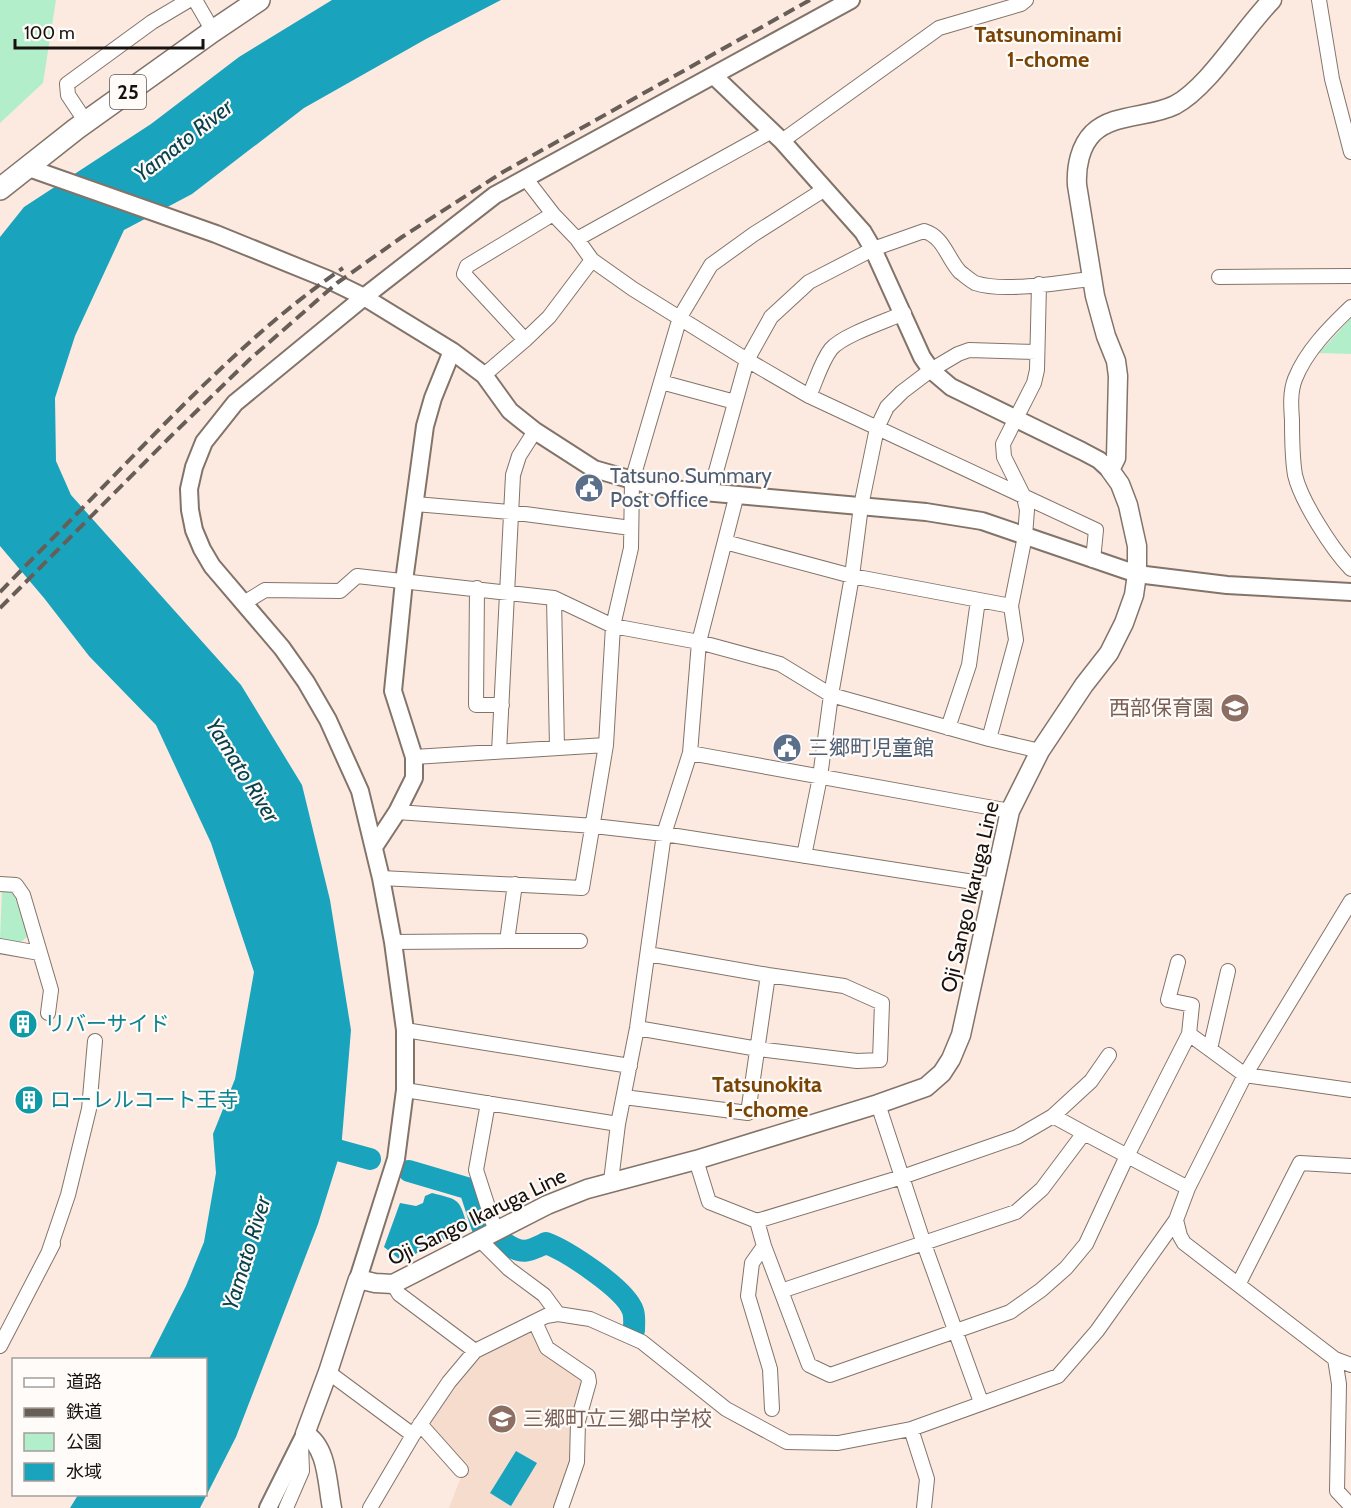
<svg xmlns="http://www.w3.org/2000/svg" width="1351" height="1508" font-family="Cabin,'Noto Sans JP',sans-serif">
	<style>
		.built { fill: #f5dccd }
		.green { fill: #b3eeca }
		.water { fill: #19a3bc }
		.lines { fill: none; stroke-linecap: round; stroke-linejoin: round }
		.river { stroke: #19a3bc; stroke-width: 22 }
		.minor-casing { stroke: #83746a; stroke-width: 16 }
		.tertiary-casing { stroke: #83746a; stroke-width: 20 }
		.secondary-casing { stroke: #83746a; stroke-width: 21 }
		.trunk-casing { stroke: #83746a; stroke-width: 24 }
		.minor { stroke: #fff; stroke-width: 14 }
		.tertiary { stroke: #fff; stroke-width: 16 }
		.secondary { stroke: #fff; stroke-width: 18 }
		.trunk { stroke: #fff; stroke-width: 21 }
		.rail { stroke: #685e58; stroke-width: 4; stroke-dasharray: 12 6; stroke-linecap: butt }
		.labels { text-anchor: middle; stroke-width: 4.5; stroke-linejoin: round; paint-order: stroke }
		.shield { fill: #fefbf9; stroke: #5c5854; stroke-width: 1.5 }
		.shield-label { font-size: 20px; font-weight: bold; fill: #17120e }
		.service-label { font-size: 21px; fill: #4e5e75; stroke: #fefbf9; text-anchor: start }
		.education-label { font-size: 21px; fill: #785e54; stroke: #fefbf9; text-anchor: end }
		.street-label { font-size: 21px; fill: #17120e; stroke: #fefbf9 }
		.culture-label { font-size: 21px; fill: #0d838f; stroke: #fefbf9; text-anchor: start }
		.neighbourhood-label { font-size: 22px; font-weight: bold; fill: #7a4405; stroke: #fefbf9 }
		.water-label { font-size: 22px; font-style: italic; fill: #09414c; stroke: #fefbf9 }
	</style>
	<rect width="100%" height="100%" fill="#fceae0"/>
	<path class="built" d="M527,1331L536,1332L582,1376L585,1384L573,1464L553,1508H449L466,1464L438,1440L428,1416L484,1349Z"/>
	<path class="green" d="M0,0H56L43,83L0,123Z
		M1351,318V354L1319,353Z
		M2,891H10L15,897L28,936L20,943L0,939Z"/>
	<path class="water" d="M332,0H501L426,39L304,108L192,194L124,230L75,336L55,398L56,461L71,495L241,685L302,785L330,900L351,1030L341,1150L318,1224L236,1437L200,1508H70L78,1495L206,1494V1360L149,1359L186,1286L204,1242L216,1173L213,1134L235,1079L254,972L211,843L156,725L89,656L44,598L0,546V237L24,207L151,124L239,57Z
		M432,1193C459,1200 459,1198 467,1225L462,1231L415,1254L403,1262L384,1247L400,1203L416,1206L423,1203L425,1196Z
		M516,1451L537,1463L511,1506L490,1493Z"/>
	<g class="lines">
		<path class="river" d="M312,1143L370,1159
			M409,1171L470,1189L482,1226
			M506,1244C523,1255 529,1251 546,1243C567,1251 626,1289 633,1311C635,1317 634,1324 634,1330"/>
		<g class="minor-casing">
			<path id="minor" d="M195,0L213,31
				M1319,0L1332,79L1351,152
				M86,122L68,95L67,84L152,22L189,0
				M782,141L939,28L1021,4L1026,0
				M526,179L553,214L577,239L592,260L633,289L747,360L809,396L1096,530L1093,560
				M577,239L772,131
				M1219,277L1351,276
				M1351,307C1330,327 1306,351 1295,379C1290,392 1291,406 1292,420C1292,438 1292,457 1295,475C1301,501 1332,549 1351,569
				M525,340L464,274L467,266L553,214
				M484,375L525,340L549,317L592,260
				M661,382L735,402
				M809,396C816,381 821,362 831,349C843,335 886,321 904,313
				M710,493L747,360L771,317L809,282L873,249L924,231C944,237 947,258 960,272C964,275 971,281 975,283C1005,293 1060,282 1092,279
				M415,504L510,512L631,528
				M725,542L852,576L1011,606
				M477,588L476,705H502
				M554,598L557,748
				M244,603L265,590L340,591L357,576L554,598L613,626L699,642L780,664L831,695L989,739L1040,751
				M948,728L969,665L978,600
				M989,739L1016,640L1011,606L1025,536L1027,510L1024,497L1004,457L1003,444L1034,383L1037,370L1039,284
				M499,752L513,475L519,456L535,431
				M690,753L1010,811
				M414,757L606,745
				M397,812L594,826L664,834L993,885
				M804,856L820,777L831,695L852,576L861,506L877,428L887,407L902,392L931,370L958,354L969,350L1037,352
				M381,878L582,888L606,745L613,626L631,548L632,481L680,317L711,265L754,234L825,189
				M0,884L16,885L23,895L51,990L48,1013
				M507,941H580
				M393,942L507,941L515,884
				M0,946L39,953
				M1178,962L1168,1000L1192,1005L1189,1034
				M637,1028L758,1049L857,1061L880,1060L882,1003L844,986L768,975L648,954
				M405,1030L630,1066
				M1210,1049L1228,971
				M405,1090L618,1124
				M624,1097L748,1113L768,975
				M488,1103L476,1170L496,1232
				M878,1104L924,1244L981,1402
				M1053,1116L1084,1133
				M696,1160L709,1202L757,1221L764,1246L809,1365L830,1375L1010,1312L1041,1290L1066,1268L1086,1244L1127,1156L1189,1034L1245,1075L1351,1090
				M611,1181L618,1124L637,1028L664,834L690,753L699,642L737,494
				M1176,1220L1180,1236L1184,1243L1335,1359L1351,1365
				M757,1221L902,1177L1017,1137L1053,1116L1091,1081L1109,1055
				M480,1240L509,1269L544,1295L558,1314
				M764,1246L752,1263L748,1296L770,1369L772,1409
				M49,1251L68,1195L89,1109L95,1041
				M1239,1283L1300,1163L1351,1166
				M393,1284L399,1294L475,1351
				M781,1291L1016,1212L1042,1189L1084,1133L1188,1188
				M535,1322L547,1348L588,1376L589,1382L578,1421L577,1462L561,1508
				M0,1346L53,1244
				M1335,1359L1339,1384L1337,1491L1351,1506
				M328,1372L413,1435
				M420,1424L461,1470
				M911,1429L927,1479L924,1508
				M286,1508L302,1471L301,1444
				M370,1508L413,1435L449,1382L475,1351L546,1316L558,1314L590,1319L642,1342L726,1409L787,1442L838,1443L911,1429L1058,1376L1097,1331L1176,1220L1188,1188L1245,1075L1351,901"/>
		</g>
		<g class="tertiary-casing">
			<path id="tertiary" d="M714,76L782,141L863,232L873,249L922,357L931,370L951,387L1082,451L1099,460L1110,470
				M26,167L216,234L327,279L364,297L452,351L484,375L510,411L535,431L594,469L660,488L926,512L982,521L1137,574L1227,585L1351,592
				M374,847L397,812L414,778V757L393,691L404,581L425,426L433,398L452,351
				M358,1279L396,1159L405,1090V1030L393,942L381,878L360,791L328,720L306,682L282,648L212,566L202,549L194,530L190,510L189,489L194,467L204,442L235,403L364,297L495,195L851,0
				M268,1508L305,1434"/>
		</g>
		<g class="secondary-casing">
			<path id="secondary" d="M332,1508C327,1484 328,1447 305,1434L328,1372L358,1279L375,1283L393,1284L547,1205L587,1189L696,1160L878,1104L926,1087L942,1073L951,1059L961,1035L1010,811L1040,751L1084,685L1109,653L1124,623L1134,595L1137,574V546L1128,505L1120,484L1110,470L1116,458L1118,376L1116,361L1106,336L1095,296L1077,185C1076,167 1080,146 1093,133C1114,113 1149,118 1175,105C1209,87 1243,29 1272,0"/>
		</g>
		<g class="trunk-casing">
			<path id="trunk" d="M0,189L76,129L213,31L259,0"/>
		</g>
		<use href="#minor" class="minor"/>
		<use href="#tertiary" class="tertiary"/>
		<use href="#secondary" class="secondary"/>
		<use href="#trunk" class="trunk"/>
		<path class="rail" d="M0,592C34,557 68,523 102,488C178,410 253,330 343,268
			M0,608L169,438L249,360L337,283L402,237L503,172L810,0"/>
	</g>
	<defs>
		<g id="civic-disc" transform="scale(1.5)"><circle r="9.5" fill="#5c6f8a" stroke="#fefbf9"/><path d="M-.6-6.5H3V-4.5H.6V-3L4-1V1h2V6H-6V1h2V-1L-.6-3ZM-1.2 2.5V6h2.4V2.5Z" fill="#fff"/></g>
		<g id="school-disc" transform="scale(1.5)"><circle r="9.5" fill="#8d6e63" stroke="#fefbf9"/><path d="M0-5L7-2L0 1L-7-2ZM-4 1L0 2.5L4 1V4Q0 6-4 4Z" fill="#fff"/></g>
		<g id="building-disc" transform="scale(1.5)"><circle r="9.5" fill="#0f9aa8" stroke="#fefbf9"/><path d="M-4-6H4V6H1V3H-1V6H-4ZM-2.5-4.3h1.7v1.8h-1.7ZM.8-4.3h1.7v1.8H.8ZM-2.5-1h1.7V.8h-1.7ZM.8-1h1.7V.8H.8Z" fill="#fff"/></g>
	</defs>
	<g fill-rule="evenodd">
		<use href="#civic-disc" x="589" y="488"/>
		<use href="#school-disc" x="1235" y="708"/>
		<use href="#civic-disc" x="787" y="748"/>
		<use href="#building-disc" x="23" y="1024"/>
		<use href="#building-disc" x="29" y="1100"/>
		<use href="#school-disc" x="502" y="1419"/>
	</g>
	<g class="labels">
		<rect class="shield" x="110" y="75" width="36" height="34" rx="4.5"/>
		<g class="shield-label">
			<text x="128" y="99">25</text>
		</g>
		<g class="service-label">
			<text x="610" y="483">Tatsuno Summary<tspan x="610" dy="24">Post Office</tspan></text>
			<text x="808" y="755">三郷町児童館</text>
		</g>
		<g class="education-label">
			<text x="1214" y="715">西部保育園</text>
			<text x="523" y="1426" text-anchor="start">三郷町立三郷中学校</text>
		</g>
		<g class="street-label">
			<text transform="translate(970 897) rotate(-77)" y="7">Oji Sango Ikaruga Line</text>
			<text transform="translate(477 1217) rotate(-26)" y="7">Oji Sango Ikaruga Line</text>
		</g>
		<g class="culture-label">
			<text x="44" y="1031">リバーサイド</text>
			<text x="50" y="1107">ローレルコート王寺</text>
		</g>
		<g class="neighbourhood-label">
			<text x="1048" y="42">Tatsunominami<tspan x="1048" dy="25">1-chome</tspan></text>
			<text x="767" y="1092">Tatsunokita<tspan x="767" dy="25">1-chome</tspan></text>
		</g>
		<g class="water-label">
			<text transform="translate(183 140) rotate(-38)" y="8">Yamato River</text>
			<text transform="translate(243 770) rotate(58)" y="8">Yamato River</text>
			<text transform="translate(246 1253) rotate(-73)" y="8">Yamato River</text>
		</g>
	</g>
	<rect x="12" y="1358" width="195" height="138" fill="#fefbf9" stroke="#a29e9b" stroke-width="1.5"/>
	<rect x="24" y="1378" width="30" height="9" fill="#ffffff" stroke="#a29e9b" stroke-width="1.5"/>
	<text x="66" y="1388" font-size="18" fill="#17120e">道路</text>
	<rect x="24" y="1408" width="30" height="9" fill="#685e58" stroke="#a29e9b" stroke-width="1.5"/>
	<text x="66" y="1418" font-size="18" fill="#17120e">鉄道</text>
	<rect x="24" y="1433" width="30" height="18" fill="#b3eeca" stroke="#a29e9b" stroke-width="1.5"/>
	<text x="66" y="1448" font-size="18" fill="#17120e">公園</text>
	<rect x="24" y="1463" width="30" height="18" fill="#19a3bc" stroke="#a29e9b" stroke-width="1.5"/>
	<text x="66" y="1478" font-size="18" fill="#17120e">水域</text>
	<path d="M15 39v9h188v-9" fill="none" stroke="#17120e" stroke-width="3"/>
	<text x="24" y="39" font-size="18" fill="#17120e" stroke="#fefbf9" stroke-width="4.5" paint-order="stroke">100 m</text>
</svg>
